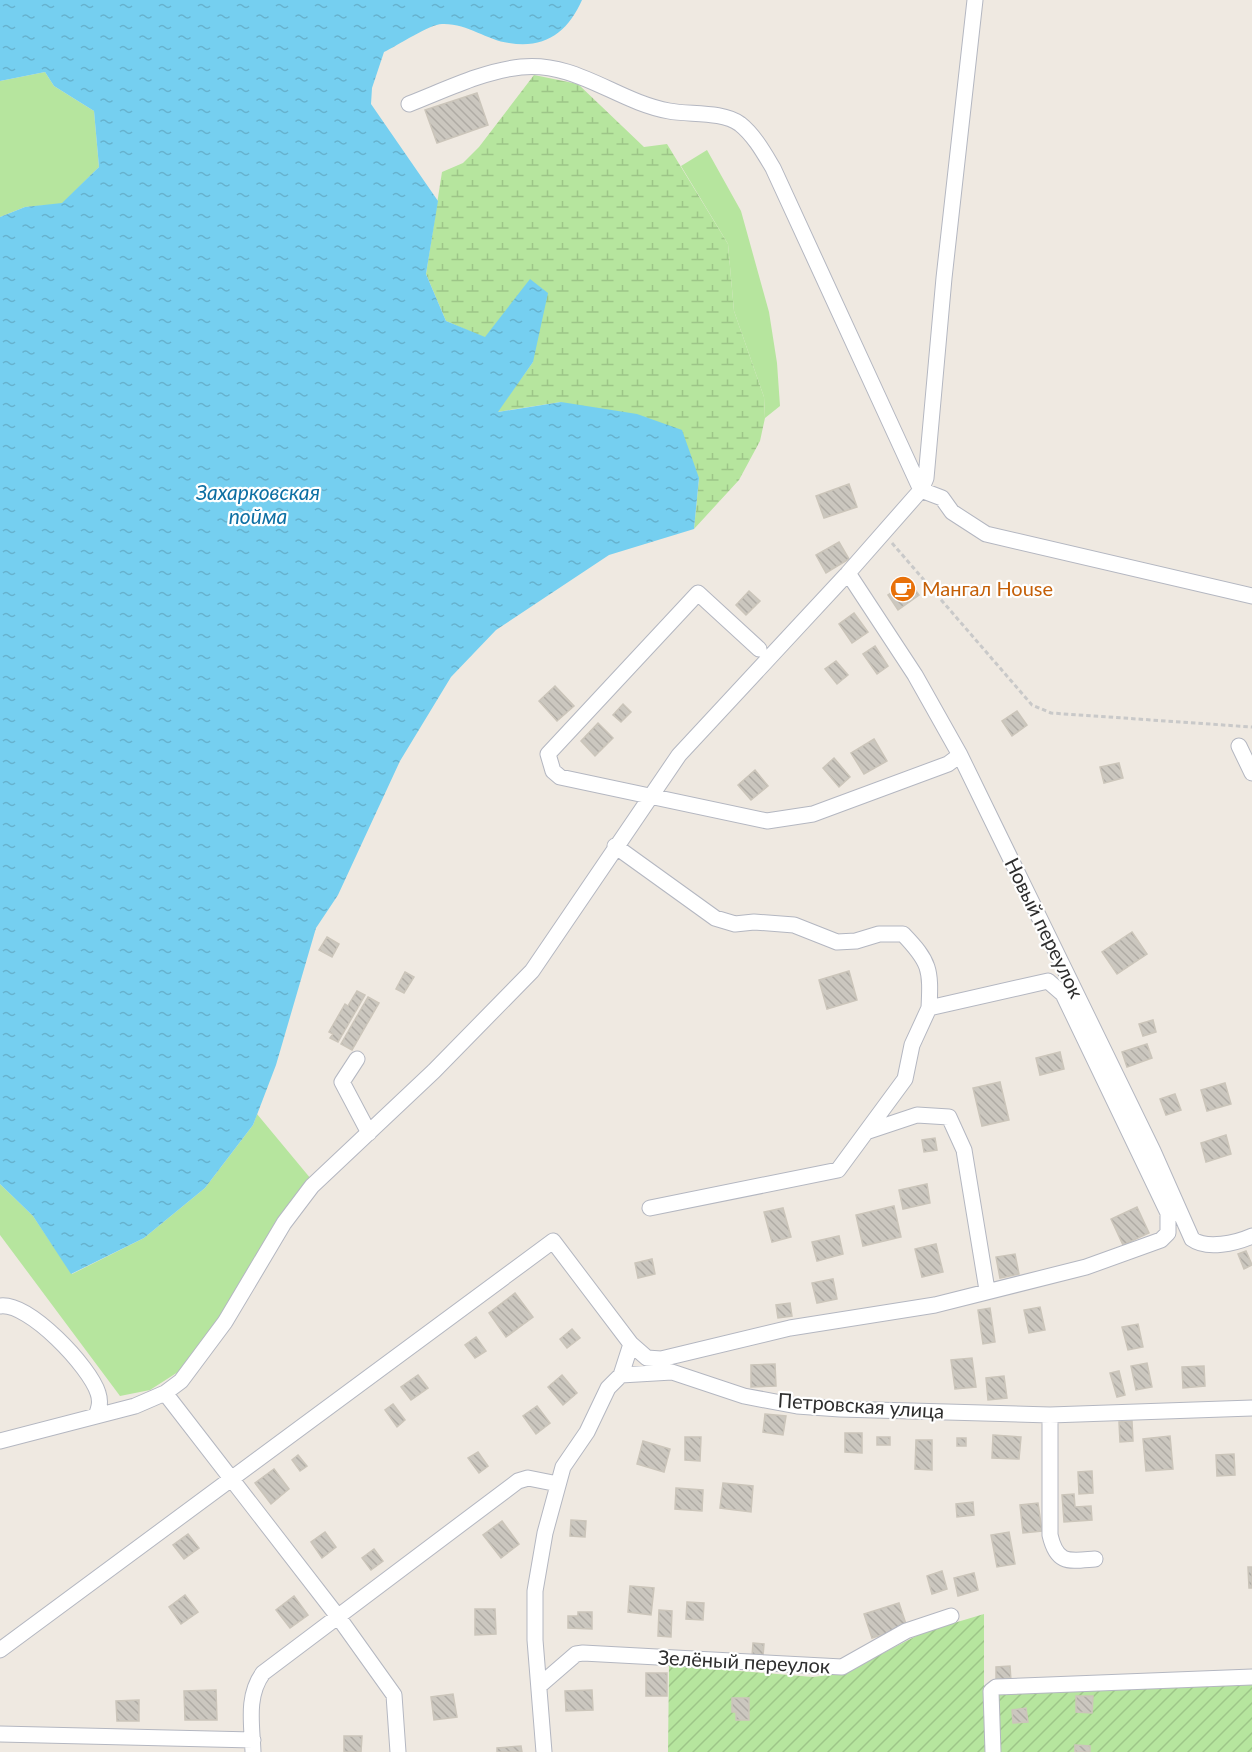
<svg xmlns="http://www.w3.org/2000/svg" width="1252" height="1752" font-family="Lato,sans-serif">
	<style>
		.grass { fill: #b6e59e }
		.wetland { fill: url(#wetland-marsh) }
		.garden { fill: url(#garden-furrows) }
		.water { fill: url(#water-ripples) }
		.building { fill: url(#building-back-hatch); stroke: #cbc5ba; stroke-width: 1.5 }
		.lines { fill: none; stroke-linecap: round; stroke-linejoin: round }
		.minor-casing { stroke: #b4b7c1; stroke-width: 17 }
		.path { stroke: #c9c9c9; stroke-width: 3; stroke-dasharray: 4.5 3; stroke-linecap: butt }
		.minor { stroke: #fff; stroke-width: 15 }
		.labels { text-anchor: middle; stroke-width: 4.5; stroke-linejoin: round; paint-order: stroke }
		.food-label { font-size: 20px; fill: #c56008; stroke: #fff; text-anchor: start }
		.street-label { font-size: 20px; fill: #2e2e2e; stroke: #fff }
		.water-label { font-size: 21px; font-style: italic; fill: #0d6fa3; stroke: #fff }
	</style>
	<defs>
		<pattern id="wetland-marsh" width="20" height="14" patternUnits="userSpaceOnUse" patternTransform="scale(1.5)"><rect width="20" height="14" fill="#b6e59e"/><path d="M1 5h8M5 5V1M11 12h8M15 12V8" fill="none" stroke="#9dc588"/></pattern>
		<pattern id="garden-furrows" width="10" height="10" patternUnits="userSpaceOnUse" patternTransform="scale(1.5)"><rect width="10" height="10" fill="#b6e59e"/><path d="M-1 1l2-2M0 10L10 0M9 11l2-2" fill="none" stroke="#9dc588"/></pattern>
		<pattern id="water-ripples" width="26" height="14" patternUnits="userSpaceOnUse" patternTransform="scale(1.5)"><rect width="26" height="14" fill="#75cff0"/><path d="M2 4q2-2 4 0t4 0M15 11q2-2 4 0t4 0" fill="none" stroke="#66b2ce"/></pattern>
		<pattern id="building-back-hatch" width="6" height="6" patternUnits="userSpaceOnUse" patternTransform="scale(1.5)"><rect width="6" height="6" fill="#cbc7bf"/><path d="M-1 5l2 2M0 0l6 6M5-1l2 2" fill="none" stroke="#afaba4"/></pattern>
	</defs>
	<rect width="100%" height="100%" fill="#efe9e1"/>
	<path class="grass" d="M45,72L54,86L94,111L99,167L62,204L25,207L0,217V81Z
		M707,150L741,211L769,312L777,363L780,406L765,418L764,397L734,311L728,244L681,166Z
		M257,1114L311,1179L216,1326L178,1372L150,1390L120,1396L0,1235V1184L33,1216L72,1274L144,1238L205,1188L253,1125Z"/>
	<path class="wetland" d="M534,75L578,84L644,147L667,144L728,244L734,311L764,397L765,418L760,441L739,480L694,529L699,478L561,402L497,412L533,362L501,319L485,338L446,321L426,274L442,172L463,163L479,147Z"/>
	<path class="garden" d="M984,1614V1692L1252,1682V1752H668L669,1665L813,1677L844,1673L924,1632Z"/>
	<path class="water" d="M0,0H582C568,32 545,49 509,43C486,40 467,23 442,24C430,24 397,46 384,52L372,88L371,104L438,201L426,274L446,321L485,337L530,279L548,293L533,362L498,412L561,402L637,414L682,430L699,478L694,529L609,555L496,630L451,677L400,761L338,895L316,928L276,1065L253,1125L205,1188L144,1238L71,1274L33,1216L0,1184V217L25,207L62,203L99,167L94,111L54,86L45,72L0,81Z"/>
	<path class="building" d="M477,93L488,125L437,143L425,110Z
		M849,484L857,507L824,518L816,496Z
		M839,542L849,559L826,573L816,555Z
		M909,581L919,595L898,610L888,595Z
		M749,591L760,601L746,615L736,605Z
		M854,613L868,632L852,643L839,624Z
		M875,646L888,666L877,674L863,654Z
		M836,661L848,675L837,684L825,669Z
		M555,686L574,706L557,721L539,701Z
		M623,704L631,712L621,722L613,715Z
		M1017,711L1027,725L1012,736L1002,721Z
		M598,723L613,738L595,756L581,741Z
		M874,739L887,761L864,774L851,753Z
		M834,758L850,777L839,787L823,768Z
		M1119,763L1123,778L1104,783L1100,767Z
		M755,770L768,786L751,800L738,785Z
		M1132,932L1147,954L1117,974L1102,952Z
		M327,937L339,944L332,957L319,950Z
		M849,971L857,1000L827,1009L819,980Z
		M405,972L414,977L404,993L396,989Z
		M357,991L365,995L338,1042L330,1038L333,1034L329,1032L345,1004L348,1006Z
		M368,997L379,1003L352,1050L341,1044Z
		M1153,1020L1156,1032L1143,1036L1139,1024Z
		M1147,1044L1152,1058L1127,1067L1122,1052Z
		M1060,1052L1064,1069L1040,1075L1036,1058Z
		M1000,1082L1009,1120L982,1126L973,1088Z
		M1225,1083L1231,1104L1207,1111L1201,1090Z
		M1175,1094L1181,1110L1166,1115L1160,1099Z
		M1226,1135L1231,1154L1206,1162L1201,1143Z
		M935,1138L937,1150L924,1152L922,1140Z
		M927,1184L930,1203L903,1209L899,1190Z
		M894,1206L901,1237L863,1246L856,1215Z
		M1137,1207L1149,1233L1123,1245L1111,1219Z
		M783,1208L791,1237L772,1242L764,1212Z
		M839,1236L843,1254L817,1261L812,1242Z
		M936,1244L943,1272L922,1277L915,1249Z
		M1246,1251L1252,1265L1244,1269L1238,1254Z
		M1015,1254L1019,1274L1000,1278L996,1257Z
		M652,1259L655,1274L638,1278L635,1263Z
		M833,1279L837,1299L817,1303L812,1283Z
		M515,1293L533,1317L506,1337L489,1313Z
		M790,1303L792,1316L778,1318L776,1305Z
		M1040,1307L1045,1330L1029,1333L1024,1310Z
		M990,1308L995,1342L983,1344L978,1310Z
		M1138,1324L1143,1347L1128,1350L1122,1327Z
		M572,1329L580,1338L567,1348L560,1339Z
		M476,1337L486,1351L475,1358L465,1345Z
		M972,1358L976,1387L955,1389L951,1360Z
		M1147,1363L1152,1387L1136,1390L1131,1366Z
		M775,1364L776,1386L751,1387V1365Z
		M1204,1366L1205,1386L1183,1388L1182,1367Z
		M1119,1371L1125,1395L1117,1397L1110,1373Z
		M418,1375L428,1388L411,1400L401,1387Z
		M562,1375L577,1393L563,1405L548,1387Z
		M1004,1376L1007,1398L988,1400L986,1378Z
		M393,1404L405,1420L397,1427L385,1410Z
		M537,1406L550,1423L536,1434L523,1416Z
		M765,1414L786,1416L783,1435L763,1432Z
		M1132,1421L1133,1441L1120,1442L1119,1422Z
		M845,1433H862V1453L845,1452Z
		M993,1435L1021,1437L1019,1459L992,1458Z
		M1170,1436L1173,1469L1146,1471L1143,1439Z
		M685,1437H701L700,1461L685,1460Z
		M877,1437H890V1445H877Z
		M957,1438H966V1446H957Z
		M916,1440H932V1470L915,1469Z
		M643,1441L670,1449L664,1472L637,1464Z
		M478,1452L488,1466L479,1473L468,1458Z
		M1234,1454L1235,1475L1217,1476L1216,1455Z
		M298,1455L307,1466L300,1471L292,1460Z
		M274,1469L289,1489L271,1504L255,1483Z
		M1092,1471L1093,1493L1079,1494L1078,1472Z
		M723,1483L753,1486L751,1512L720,1508Z
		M676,1488L703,1490L702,1511L675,1509Z
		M1074,1494L1075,1507L1091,1506L1092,1520L1064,1522L1062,1495Z
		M973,1502L974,1515L957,1517L956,1504Z
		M1038,1503L1042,1531L1023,1533L1020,1505Z
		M571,1520L586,1521L585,1537L570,1536Z
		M502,1521L519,1544L501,1558L483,1535Z
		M325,1532L336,1547L322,1558L311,1542Z
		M1009,1532L1015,1564L997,1567L991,1535Z
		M188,1534L199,1548L184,1559L173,1545Z
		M374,1549L383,1561L371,1570L362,1558Z
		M1248,1567H1252V1588H1249Z
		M942,1571L947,1589L932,1594L927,1576Z
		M974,1573L978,1590L958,1596L954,1578Z
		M630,1586L654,1588L651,1615L628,1612Z
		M185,1595L198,1612L181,1624L169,1607Z
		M294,1596L308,1615L290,1628L276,1610Z
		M687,1602L704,1603L703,1620L686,1619Z
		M899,1603L907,1627L872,1638L864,1614Z
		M475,1609H495L496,1634L475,1635Z
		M659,1610L672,1611L671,1637L658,1636Z
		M578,1612H592V1629L568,1628V1616H578Z
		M753,1643L764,1644L763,1656H752Z
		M1010,1666L1011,1681L996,1682V1667Z
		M646,1673H667V1696H646Z
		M216,1690L217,1720H185L184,1691Z
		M592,1690L593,1710L566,1711L565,1691Z
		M453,1694L457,1717L434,1720L431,1697Z
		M1076,1696H1093L1092,1713L1076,1712Z
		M732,1698H749V1720H736V1712H732Z
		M139,1700V1721H117L116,1701Z
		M1026,1708L1028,1722L1013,1723L1012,1710Z
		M344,1736H362L361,1752H344Z
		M1075,1745L1090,1746V1752H1075Z
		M521,1746L522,1752H497V1748Z"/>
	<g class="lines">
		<g class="minor-casing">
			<path id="minor" d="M409,104C445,90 483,71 521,67C576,61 618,102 669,111C690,115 722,111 740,124C754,135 764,153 773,168L921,490L942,498L952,512L986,534L1252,596
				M848,573L915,675L960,755L1153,1151L1192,1239C1207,1250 1236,1243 1252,1236
				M759,649L698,593L548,754L553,771L560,777L767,821L813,814L948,764L960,755
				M1239,746L1252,773
				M357,1059L342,1082L369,1133
				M869,1131L917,1115L949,1117L964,1150L987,1290
				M650,1208L838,1170L905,1079L912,1045L929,1008
				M0,1306C29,1302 90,1367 98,1393C101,1402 99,1408 96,1416
				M621,1375L631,1344
				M165,1393L339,1618L394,1695L398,1752
				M1050,1415V1535C1057,1565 1069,1561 1095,1559
				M0,1441L135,1406L165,1393L181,1381L225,1322L284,1223L312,1186L434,1071L532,971L679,755L848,573L921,490L926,478L944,278L975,0
				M0,1650L553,1241L631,1344L647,1358L661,1359L790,1328L935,1305L1086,1267L1161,1240L1168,1233V1213L1063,994L1048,981L929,1008C931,969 930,962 903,934H879L856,941L837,942L794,925L754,922L735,924L715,918L615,846
				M539,1686L576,1654L583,1653L842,1667L906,1631L951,1616
				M0,1734L253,1740
				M253,1752C252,1725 246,1696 263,1673L518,1481L528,1478L558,1484
				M544,1752L535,1640V1591L545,1533L563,1467L587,1432L608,1388L621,1375L672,1372L744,1396L797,1406L840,1409L1050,1415L1252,1408
				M993,1752L991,1691L996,1687L1252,1677"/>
		</g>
		<path class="path" d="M892,543L1032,705L1051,713L1252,727"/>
		<use href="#minor" class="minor"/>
	</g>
	<defs>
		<g id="cafe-disc" transform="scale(1.35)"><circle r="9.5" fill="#e8710a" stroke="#fff"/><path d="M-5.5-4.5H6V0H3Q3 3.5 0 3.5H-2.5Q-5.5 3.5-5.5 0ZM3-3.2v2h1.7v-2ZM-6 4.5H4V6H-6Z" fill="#fff"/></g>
	</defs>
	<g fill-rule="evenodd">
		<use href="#cafe-disc" x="903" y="589"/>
	</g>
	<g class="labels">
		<g class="food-label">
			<text x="922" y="596">Мангал House</text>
		</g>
		<g class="street-label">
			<text transform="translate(1044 928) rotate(64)" y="7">Новый переулок</text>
			<text transform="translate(861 1406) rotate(4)" y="7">Петровская улица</text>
			<text transform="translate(744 1662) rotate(3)" y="7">Зелёный переулок</text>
		</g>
		<g class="water-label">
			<text x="258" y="500">Захарковская<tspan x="258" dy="24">пойма</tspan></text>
		</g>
	</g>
</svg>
